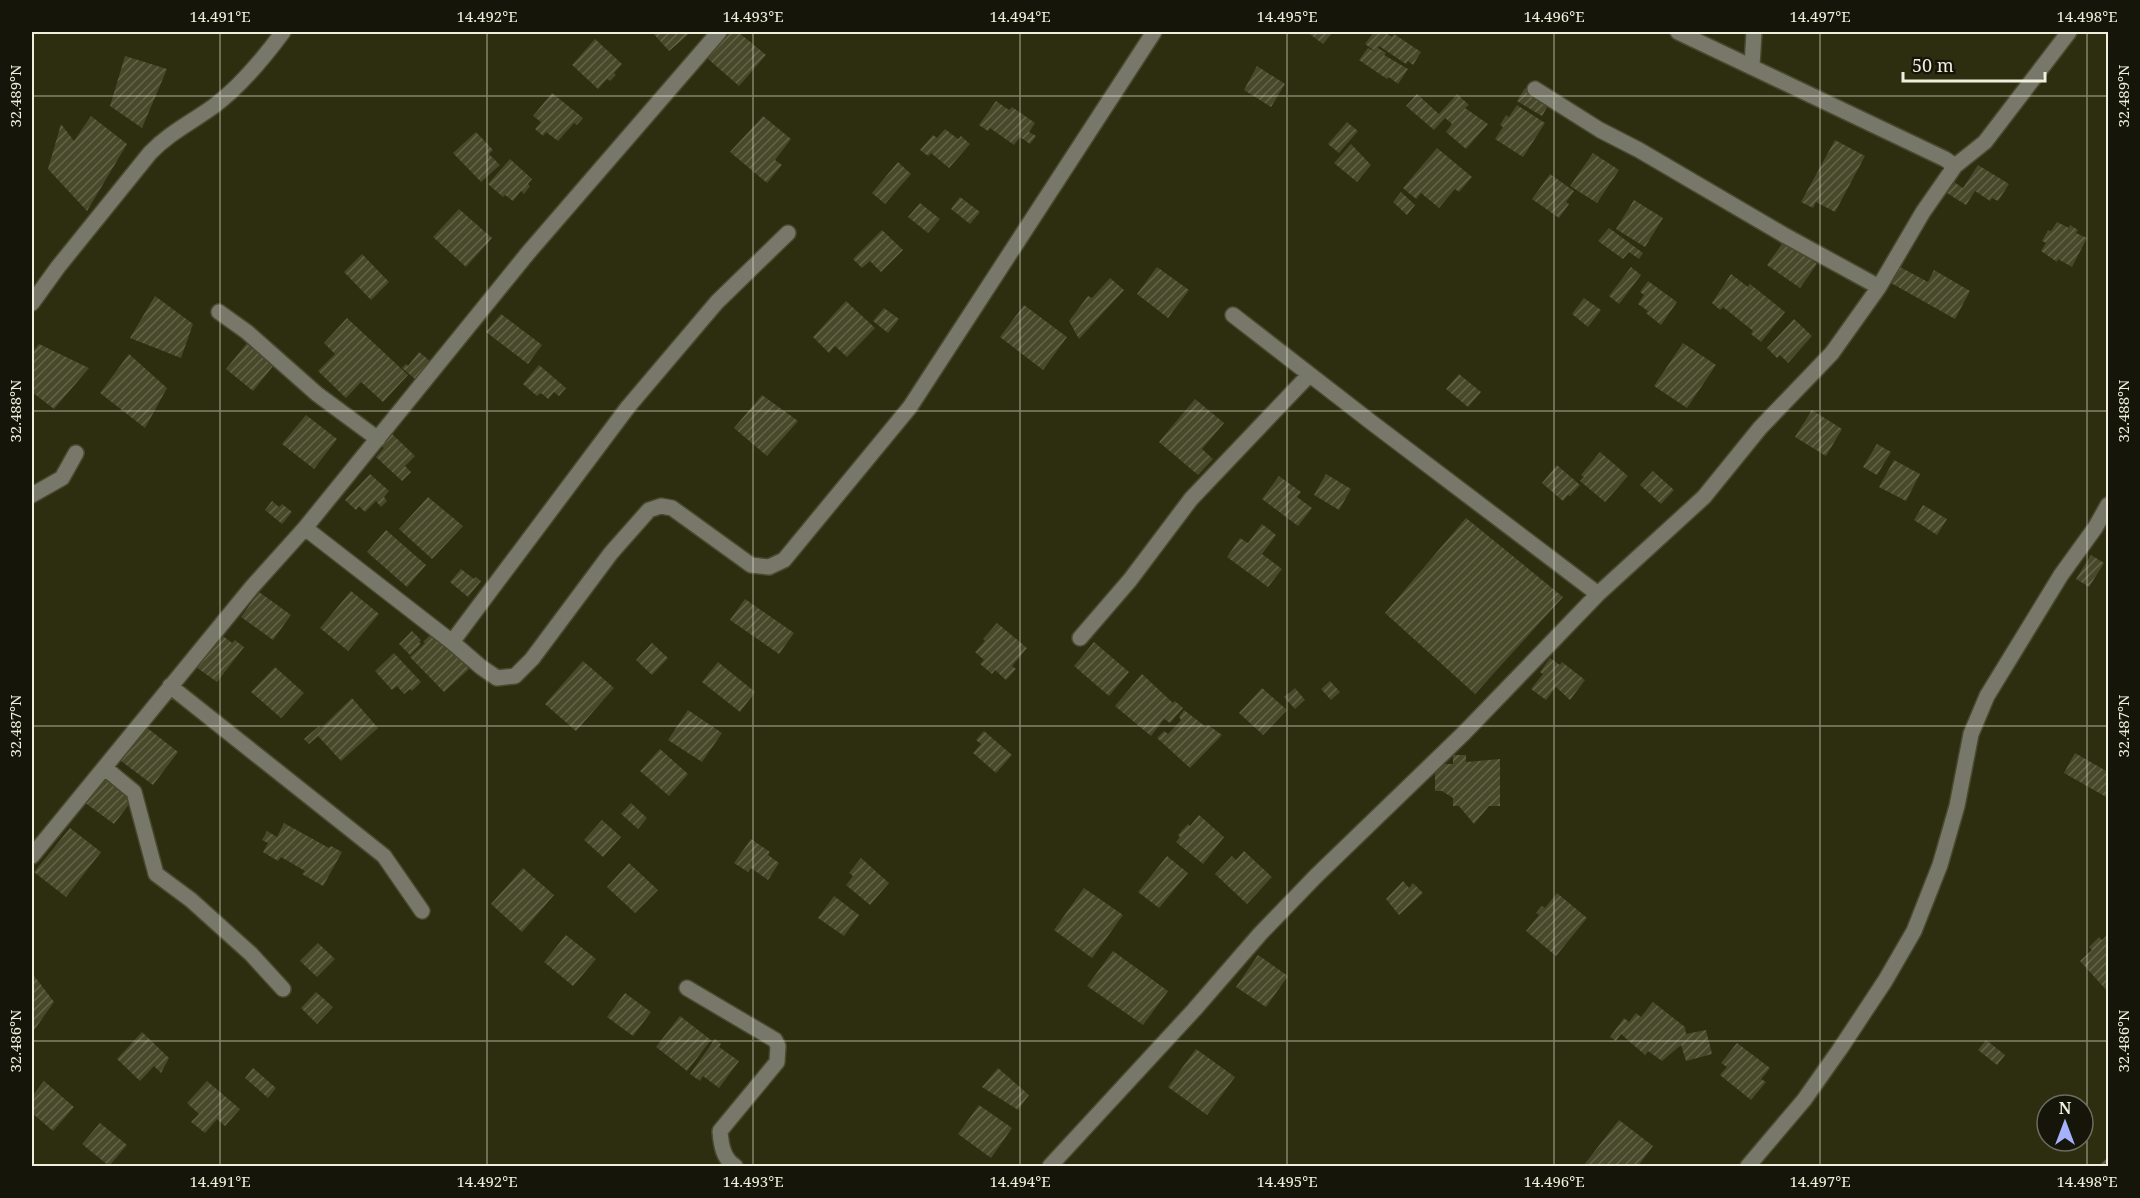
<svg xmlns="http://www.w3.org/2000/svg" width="2140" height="1198" font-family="'Noto Serif',serif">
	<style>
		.building { fill: url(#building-hatch) }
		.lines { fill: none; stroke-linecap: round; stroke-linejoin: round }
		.minor-casing { stroke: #48492d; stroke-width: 18 }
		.minor { stroke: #777869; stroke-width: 15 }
		.ticks { fill: none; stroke: #eeefdd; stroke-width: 1.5; stroke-opacity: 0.45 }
		.neatline { fill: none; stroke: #eeefdd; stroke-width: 2 }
		.ticks-label { font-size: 15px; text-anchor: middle; fill: #eeefdd }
	</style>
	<defs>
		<pattern id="building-hatch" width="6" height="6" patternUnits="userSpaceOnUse" patternTransform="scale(1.5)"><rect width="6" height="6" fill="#48492b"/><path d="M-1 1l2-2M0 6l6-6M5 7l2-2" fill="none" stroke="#636449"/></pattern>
	</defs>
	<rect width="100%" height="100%" fill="#2d2e10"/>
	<path class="building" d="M652,32H691L669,51Z
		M730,32H738L766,55L739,86L707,58Z
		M1307,32H1333L1323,44Z
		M1374,32H1384L1392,37L1394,34L1421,52L1413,65L1408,61L1406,64L1379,46L1378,48L1386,53L1384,55L1408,69L1398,84L1389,77L1387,79L1359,60L1368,48L1376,52L1365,44Z
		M595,39L622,64L614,73L616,75L610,81L607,79L598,89L572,65Z
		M125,56L167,69L142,128L110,106Z
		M1257,66L1285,84L1271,107L1244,90Z
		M1525,88L1550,102L1542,116L1517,101Z
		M552,93L583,118L577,125L574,123L558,141L546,132L543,136L535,129L541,122L533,116Z
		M1417,94L1439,114L1457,94L1469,105L1465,108L1488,124L1466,149L1446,132L1452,124L1445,118L1434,130L1406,106Z
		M996,101L1009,110L1012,107L1035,123L1029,132L1036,136L1030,144L1020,137L1014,145L990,128L988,131L979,125Z
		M1517,105L1545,123L1523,157L1495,139L1503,127L1500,125L1506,115L1509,117Z
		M91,116L127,144L87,211L48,169L61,124L74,141Z
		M763,116L791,139L775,160L782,165L767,183L730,152Z
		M1347,122L1358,131L1339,153L1328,144Z
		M945,129L958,139L961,136L970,144L949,168L931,153L928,156L920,150L933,135L937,138Z
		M476,132L493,150L489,154L500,165L481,182L453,153Z
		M1835,140L1865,156L1835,212L1816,202L1813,208L1801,202Z
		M1351,144L1371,165L1357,182L1334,163Z
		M1437,148L1472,177L1459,192L1455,189L1439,208L1421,193L1416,199L1403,188Z
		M1593,153L1619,170L1597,203L1570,186Z
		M510,159L532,179L528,184L530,186L524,194L521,191L513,201L505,195L503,197L488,184Z
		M898,162L911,174L885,204L872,193Z
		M1978,165L2009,184L1998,201L1992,198L1990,201L1975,191L1966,205L1947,193L1954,182L1963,188Z
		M1550,174L1574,191L1566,202L1569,204L1559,218L1532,199Z
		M1401,192L1415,205L1407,215L1393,202Z
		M960,197L980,212L970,224L951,209Z
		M1634,200L1663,218L1645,247L1616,229Z
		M920,203L940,219L928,233L908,217Z
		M459,209L492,238L466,267L433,237Z
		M2057,222L2069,228L2070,225L2078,230L2076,233L2087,238L2072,267L2058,259L2057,262L2041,251L2046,243L2042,241L2048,230L2051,231Z
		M1609,228L1643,253L1639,259L1629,252L1623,259L1598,241Z
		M882,230L903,250L881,272L870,261L862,268L853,259Z
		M1784,241L1817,264L1800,288L1767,265Z
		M362,254L389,282L371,300L344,272Z
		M1157,267L1189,290L1168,318L1137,294Z
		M1631,267L1641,275L1619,304L1609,296Z
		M1900,267L1928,282L1934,270L1970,291L1955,319L1891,283Z
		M1731,274L1748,287L1750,284L1785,312L1761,342L1751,334L1753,331L1723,307L1720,310L1712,303Z
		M1110,278L1124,290L1079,339L1069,321L1088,296L1092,298Z
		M1648,281L1677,302L1661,325L1646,313L1648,311L1638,304L1644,295L1640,292Z
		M155,296L193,324L181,358L130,338Z
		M1584,298L1601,310L1588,327L1572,314Z
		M846,301L875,328L847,357L835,346L829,353L813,337Z
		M1024,305L1067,337L1043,370L1000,337Z
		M884,308L899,319L888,333L873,321Z
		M501,314L542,345L528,364L486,332Z
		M347,318L408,375L383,402L361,382L346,398L318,371L335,354L324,343Z
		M1794,319L1812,336L1788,363L1780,355L1777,358L1767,348Z
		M247,343L274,365L253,391L226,369Z
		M1683,343L1716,365L1687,408L1654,386Z
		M39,344L89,368L54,409L32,392V352Z
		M419,352L430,361L415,379L402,368L406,364L408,366Z
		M129,354L167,388L145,428L100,393Z
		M539,365L566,388L559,396L554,392L548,399L541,393L537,396L523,384Z
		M1459,374L1481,392L1468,407L1446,389Z
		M762,395L798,421L767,456L734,428Z
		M1195,399L1224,423L1202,449L1213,459L1198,475L1159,442Z
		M1812,410L1842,429L1826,456L1795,437Z
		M306,415L337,439L314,469L282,444Z
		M392,434L415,456L405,466L411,472L402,481L376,457L384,448L381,446Z
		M1877,444L1891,452L1877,475L1863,467Z
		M1600,452L1628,476L1605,502L1580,481L1584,477L1581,475Z
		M1894,460L1920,474L1906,501L1879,487Z
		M1557,465L1580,485L1570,496L1568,495L1563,501L1542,483Z
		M1653,471L1674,490L1661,504L1640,485Z
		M370,474L389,491L384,497L387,501L381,507L376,501L365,512L359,506L356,510L345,500Z
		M1326,474L1351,489L1339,510L1314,495Z
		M1279,476L1301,492L1297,497L1312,508L1298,526L1262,499Z
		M428,497L463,526L432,559L399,529Z
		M272,501L279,507L282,504L292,512L282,524L265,510Z
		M1923,505L1947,519L1937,535L1914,520Z
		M1466,518L1563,597L1475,694L1385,613Z
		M1262,524L1276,535L1262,554L1282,569L1268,587L1227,557L1240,538L1248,543Z
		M386,530L426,565L407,587L367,552Z
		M2091,555L2104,563L2089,587L2076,579Z
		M461,569L474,579L476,577L481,581L468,597L450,582Z
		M351,591L379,614L348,651L320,628Z
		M259,592L291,615L273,640L241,617Z
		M745,599L794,633L779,654L730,620Z
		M997,623L1027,648L1012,666L1016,669L1006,680L995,670L992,674L980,664L984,660L975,652L985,641L983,639Z
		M412,631L421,640L419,642L421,644L410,655L399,644Z
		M433,632L469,669L444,692L410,657L425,643L423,642Z
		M219,633L232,643L235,640L244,647L217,682L196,667Z
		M1094,642L1129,672L1109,696L1074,666Z
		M652,643L668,658L652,675L636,660Z
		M394,653L421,682L412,691L410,689L404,694L397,686L392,690L375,671Z
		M1550,658L1560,665L1562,662L1585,680L1570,700L1556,687L1546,700L1531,689L1543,674L1540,672Z
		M583,661L614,688L576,731L545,704Z
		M718,662L755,692L740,712L702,682Z
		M275,667L304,693L281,718L251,692Z
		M1142,674L1173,703L1175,701L1183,708L1170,723L1164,719L1151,736L1115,706Z
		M1330,681L1340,692L1331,700L1321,689Z
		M1262,688L1287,710L1263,735L1239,713Z
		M1295,688L1305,700L1295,709L1284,697Z
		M352,698L378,728L341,761L318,736L309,744L304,739L319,726L321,728Z
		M688,710L722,733L702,762L668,740Z
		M1184,710L1206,727L1208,725L1222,735L1190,768L1157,738L1164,731L1168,734L1181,720L1179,717Z
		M146,727L178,752L153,785L121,761Z
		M984,731L1012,755L996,773L973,753L981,744L976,740Z
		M660,749L688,774L669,796L640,771Z
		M2075,753L2108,772V798L2064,773Z
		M1453,755H1466V762L1500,759V806H1489L1474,824L1459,806H1453V798L1442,791H1435V764H1453Z
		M104,777L133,799L114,824L84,802Z
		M631,803L647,818L638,829L621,814Z
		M1199,815L1224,837L1203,864L1176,842L1180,837L1178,835L1188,824L1190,826Z
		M602,820L621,837L603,857L584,840Z
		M284,823L329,848L331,846L342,852L323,886L302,874L305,871L281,857L278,861L263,852L268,843L262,840L267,831L277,837Z
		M70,828L101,852L66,897L34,872Z
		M751,839L770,852L768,855L779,863L768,880L751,868L748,872L734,863Z
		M1244,851L1272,877L1247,904L1215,874L1232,856L1236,860Z
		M1167,856L1188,873L1159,908L1138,892Z
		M861,858L889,883L870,905L846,885L853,876L849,873Z
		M629,863L658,890L635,913L607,887Z
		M523,868L554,895L522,932L491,904Z
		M1403,881L1409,888L1413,883L1423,893L1399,915L1386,899Z
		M1084,888L1123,915L1092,958L1054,930Z
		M1557,893L1587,918L1556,956L1526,931L1539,915L1536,913L1542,906L1545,908Z
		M834,896L859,915L844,936L818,918Z
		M566,935L596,959L573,986L544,962Z
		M2107,935L2108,936V992L2080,961L2092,950L2089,947L2099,937L2102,940Z
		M318,943L335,959L317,977L300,961Z
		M1113,951L1168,991L1143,1025L1087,986Z
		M1258,955L1288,976L1266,1007L1236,987Z
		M32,973L54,1002L32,1033Z
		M316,992L333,1007L317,1024L301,1008Z
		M625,993L651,1012L633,1036L607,1017Z
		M1653,1002L1685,1027L1686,1034L1706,1030L1712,1054L1686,1061L1681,1045L1662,1061L1648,1051L1645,1055L1621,1034L1616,1041L1610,1037L1624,1018L1629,1022L1636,1013L1641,1017Z
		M680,1016L711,1040L687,1071L656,1047Z
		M142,1032L169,1058L161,1073L154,1066L140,1081L117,1059Z
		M715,1039L721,1044L719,1047L739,1061L719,1088L703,1076L700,1081L690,1074Z
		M1986,1040L2005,1055L1997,1065L1978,1050Z
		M1737,1043L1770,1068L1761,1079L1766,1082L1751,1100L1720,1075L1727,1067L1721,1063Z
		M1196,1049L1235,1077L1207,1115L1168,1087Z
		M253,1068L276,1088L268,1098L245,1078Z
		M998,1068L1029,1095L1018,1110L982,1087Z
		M44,1081L74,1107L53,1131L32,1113V1096Z
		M207,1081L240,1109L225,1126L217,1119L205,1133L191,1122L199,1114L187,1103Z
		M979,1105L1012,1128L991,1158L958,1134Z
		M1619,1120L1653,1146L1638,1166H1583Z
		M100,1123L127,1145L109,1166L82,1144Z
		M2107,1158L2108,1166H2098Z"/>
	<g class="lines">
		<g class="minor-casing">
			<path id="minor" d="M1678,32L1945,159L1955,166
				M1752,66L1754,32
				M1535,89L1600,130L1639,150L1784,235L1879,287
				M32,303L58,267L150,153C169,133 192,122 214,106C241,86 263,59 283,32
				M219,312L247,332L317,394L378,439
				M1233,315L1371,422L1598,594
				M32,495L62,478L76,453
				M305,528L452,642L481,667L497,678L515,676L532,659L611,553L649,510L661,506L672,508L751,565L769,567L784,560L910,407L1154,32
				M1080,638L1130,580L1191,499L1309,375
				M452,642L628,407L717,302L788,233
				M170,686L384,856L422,911
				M105,768L134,792L156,874L191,900L251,954L283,989
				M32,856L252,587L305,528L528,253L719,32
				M687,988L775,1040L778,1046L777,1062L720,1131C721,1144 723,1159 735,1166
				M1050,1166L1194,1010L1260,934L1316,876L1464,733L1598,594L1704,497L1760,428L1832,353L1879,287L1923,212L1955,166L1985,142L2069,32
				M1748,1166L1804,1100L1840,1049L1885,981L1914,931L1940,865L1957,806L1971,734L1987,696L2061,575L2095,528L2108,505"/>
		</g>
		<use href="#minor" class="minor"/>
	</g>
	<path class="ticks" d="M220,32V1166M487,32V1166M753,32V1166M1020,32V1166M1287,32V1166M1554,32V1166M1820,32V1166M2087,32V1166M32,96H2108M32,411H2108M32,726H2108M32,1041H2108"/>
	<rect width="2140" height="1198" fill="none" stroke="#151509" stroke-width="66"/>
	<g transform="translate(2065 1123)"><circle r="28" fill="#151509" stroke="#6c6c5e" stroke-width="1.5"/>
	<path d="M0-4.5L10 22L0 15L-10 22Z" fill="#a6b1fc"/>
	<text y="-9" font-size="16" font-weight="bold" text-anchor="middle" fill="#eeefdd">N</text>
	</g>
	<path d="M1903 72v9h142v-9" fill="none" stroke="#eeefdd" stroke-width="3"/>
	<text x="1912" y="72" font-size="18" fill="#eeefdd" stroke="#151509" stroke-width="4.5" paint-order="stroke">50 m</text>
	<rect x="33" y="33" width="2074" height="1132" class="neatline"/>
	<g class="ticks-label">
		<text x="220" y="22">14.491°E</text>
		<text x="487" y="22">14.492°E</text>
		<text x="753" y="22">14.493°E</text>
		<text x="1020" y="22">14.494°E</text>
		<text x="1287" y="22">14.495°E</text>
		<text x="1554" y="22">14.496°E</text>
		<text x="1820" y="22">14.497°E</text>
		<text x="2087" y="22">14.498°E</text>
		<text transform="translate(16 96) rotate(-90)" y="5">32.489°N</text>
		<text transform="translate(2124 96) rotate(-90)" y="5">32.489°N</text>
		<text transform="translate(16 411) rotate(-90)" y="5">32.488°N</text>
		<text transform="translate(2124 411) rotate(-90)" y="5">32.488°N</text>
		<text transform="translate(16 726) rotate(-90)" y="5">32.487°N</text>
		<text transform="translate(2124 726) rotate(-90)" y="5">32.487°N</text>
		<text transform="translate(16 1041) rotate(-90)" y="5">32.486°N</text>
		<text transform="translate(2124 1041) rotate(-90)" y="5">32.486°N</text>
		<text x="220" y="1187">14.491°E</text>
		<text x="487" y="1187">14.492°E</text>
		<text x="753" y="1187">14.493°E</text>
		<text x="1020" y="1187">14.494°E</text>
		<text x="1287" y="1187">14.495°E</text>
		<text x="1554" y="1187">14.496°E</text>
		<text x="1820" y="1187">14.497°E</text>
		<text x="2087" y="1187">14.498°E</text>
	</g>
</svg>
